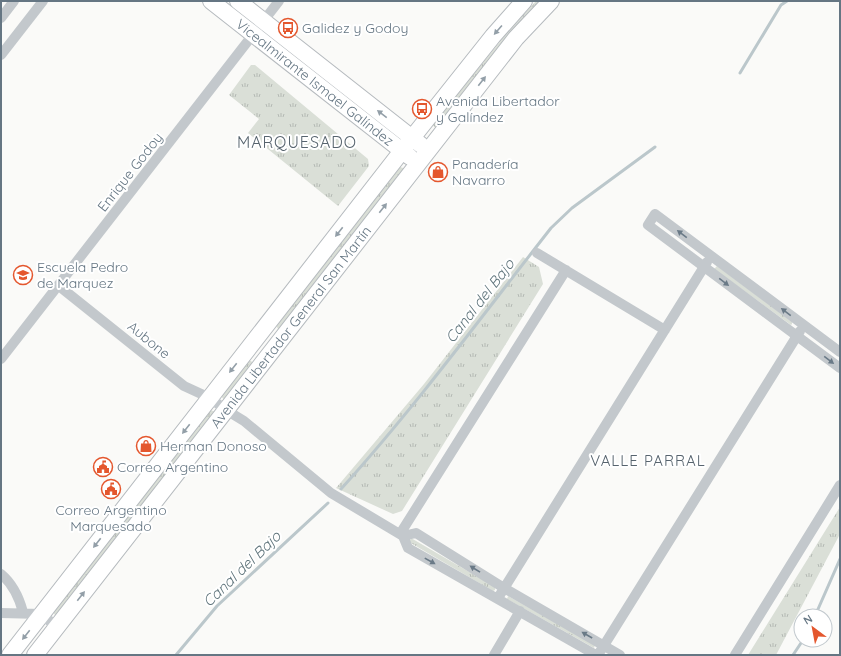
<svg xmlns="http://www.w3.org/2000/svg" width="841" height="656" font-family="Quicksand,sans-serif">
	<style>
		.grass { fill: url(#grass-tufts) }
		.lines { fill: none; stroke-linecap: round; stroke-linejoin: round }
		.stream { stroke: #bbc7cb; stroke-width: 3 }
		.primary-casing { stroke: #b5babe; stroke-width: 18 }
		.minor { stroke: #c3c8cc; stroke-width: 10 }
		.primary { stroke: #fff; stroke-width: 16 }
		.oneway { fill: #939fa8 }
		.oneway2 { fill: #6a7a87 }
		.labels { text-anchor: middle; stroke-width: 4; stroke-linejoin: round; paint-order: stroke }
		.poi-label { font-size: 14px; fill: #657683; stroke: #fff; text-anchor: start }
		.street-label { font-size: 14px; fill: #657683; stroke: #fff }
		.water-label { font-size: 15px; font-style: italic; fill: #60757c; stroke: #fff }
		.neighbourhood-label { font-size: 15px; letter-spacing: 1px; fill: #57646e; stroke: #fff }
		.quarter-label { font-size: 16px; letter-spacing: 1px; fill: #57646e; stroke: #fff }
	</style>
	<defs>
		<pattern id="grass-tufts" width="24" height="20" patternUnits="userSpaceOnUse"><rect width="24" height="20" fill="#dadfd7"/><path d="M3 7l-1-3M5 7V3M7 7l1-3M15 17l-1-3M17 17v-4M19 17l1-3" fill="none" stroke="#b4b9b4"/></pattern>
	</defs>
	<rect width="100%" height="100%" fill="#fafaf8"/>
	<path class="grass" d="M536,1H544L438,129L432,125L504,37Z
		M251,65H255L368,159L369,166L338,206L248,133L259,119L229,95Z
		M400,167L406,169L280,330L278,329L276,325Z
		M523,257L539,267L543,284L402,511L393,514L336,488L424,384Z
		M717,266L792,322V324L791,325L714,269Z
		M248,361H251L254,364L225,401L221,396Z
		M210,410L216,412L57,616L55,615L53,612Z
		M840,507V534L776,655H748Z
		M411,538L495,587V590L493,591L409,542Z
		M508,596L595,645L594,648L507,599Z"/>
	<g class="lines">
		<path class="stream" d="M740,73L781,5L787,1
			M341,489C416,406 482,316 551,228L572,208L655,147
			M815,616L840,559
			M176,655L217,606L328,503
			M793,655L803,640"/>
		<g class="primary-casing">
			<g id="primary">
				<path id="s1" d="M211,1L410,157"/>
				<path d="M238,1L421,145"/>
				<path d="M10,655L412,138L493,36L524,1"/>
				<path id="s2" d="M35,655L516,38L551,1"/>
			</g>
		</g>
		<path class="minor" d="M1,18L14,1
			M1,55L43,1
			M537,253L665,330
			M59,286L184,386L210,398L226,410L244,421L331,493L403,536L408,548L596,655
			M840,352L655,214L648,225L840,368
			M1,359L279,1
			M400,534L566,270
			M403,536L416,533L504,588L620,655
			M1,574C13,584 19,597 23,612
			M498,598L707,262
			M1,613L41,614L57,627
			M494,655L520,611
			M598,655L800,331
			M735,655L840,485"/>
		<use href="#primary" class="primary"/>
	</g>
	<defs><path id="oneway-solid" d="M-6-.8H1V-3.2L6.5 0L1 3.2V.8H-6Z"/></defs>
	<g class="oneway">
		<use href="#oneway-solid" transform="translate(498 30) rotate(131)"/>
		<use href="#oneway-solid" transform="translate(482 81) rotate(-52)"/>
		<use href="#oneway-solid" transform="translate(382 114) rotate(-142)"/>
		<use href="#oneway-solid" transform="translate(383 208) rotate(-52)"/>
		<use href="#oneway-solid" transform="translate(339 232) rotate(128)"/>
		<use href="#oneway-solid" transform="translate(233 368) rotate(128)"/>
		<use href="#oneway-solid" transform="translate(186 429) rotate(128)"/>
		<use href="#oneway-solid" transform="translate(97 543) rotate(128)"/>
		<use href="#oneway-solid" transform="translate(81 596) rotate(-52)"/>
		<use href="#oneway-solid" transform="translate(26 635) rotate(128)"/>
	</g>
	<g class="oneway2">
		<use href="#oneway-solid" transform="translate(682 234) rotate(-143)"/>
		<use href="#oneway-solid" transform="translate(724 282) rotate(37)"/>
		<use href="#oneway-solid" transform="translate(786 312) rotate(-143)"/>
		<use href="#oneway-solid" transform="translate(829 360) rotate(37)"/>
		<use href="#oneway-solid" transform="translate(430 561) rotate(29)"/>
		<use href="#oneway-solid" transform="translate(475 569) rotate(-148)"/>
		<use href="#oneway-solid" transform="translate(587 635) rotate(-150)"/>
	</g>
	<defs>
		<g id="bus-ring" transform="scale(1)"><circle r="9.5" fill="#fff" stroke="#e4572e" stroke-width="1.5"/><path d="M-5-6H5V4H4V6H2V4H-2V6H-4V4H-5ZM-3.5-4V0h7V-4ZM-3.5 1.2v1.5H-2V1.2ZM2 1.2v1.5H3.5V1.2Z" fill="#e4572e"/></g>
		<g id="shop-ring" transform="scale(1)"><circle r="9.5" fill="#fff" stroke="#e4572e" stroke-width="1.5"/><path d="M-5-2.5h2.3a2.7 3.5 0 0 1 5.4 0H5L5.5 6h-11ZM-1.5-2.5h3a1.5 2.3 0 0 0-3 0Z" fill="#e4572e"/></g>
		<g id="school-ring" transform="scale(1)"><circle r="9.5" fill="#fff" stroke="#e4572e" stroke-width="1.5"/><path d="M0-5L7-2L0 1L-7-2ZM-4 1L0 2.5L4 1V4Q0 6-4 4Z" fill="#e4572e"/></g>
		<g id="civic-ring" transform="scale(1)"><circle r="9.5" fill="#fff" stroke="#e4572e" stroke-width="1.5"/><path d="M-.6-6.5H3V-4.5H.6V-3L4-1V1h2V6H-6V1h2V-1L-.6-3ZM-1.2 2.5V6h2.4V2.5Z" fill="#e4572e"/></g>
	</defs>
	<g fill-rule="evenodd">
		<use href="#bus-ring" x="288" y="28"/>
		<use href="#bus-ring" x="422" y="109"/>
		<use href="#shop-ring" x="438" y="172"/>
		<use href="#school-ring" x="23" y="275"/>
		<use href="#shop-ring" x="146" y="446"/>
		<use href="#civic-ring" x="103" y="467"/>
		<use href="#civic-ring" x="111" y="489"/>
	</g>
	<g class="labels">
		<g class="poi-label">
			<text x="302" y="33">Galidez y Godoy</text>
			<text x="436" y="106">Avenida Libertador<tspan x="436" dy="16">y Galíndez</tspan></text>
			<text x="452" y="169">Panadería<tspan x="452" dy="16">Navarro</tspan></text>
			<text x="37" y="272">Escuela Pedro<tspan x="37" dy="16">de Marquez</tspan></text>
			<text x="160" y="451">Herman Donoso</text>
			<text x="117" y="472">Correo Argentino</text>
			<text x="111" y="515" text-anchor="middle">Correo Argentino<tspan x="111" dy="16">Marquesado</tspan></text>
		</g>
		<g class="street-label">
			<text dy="5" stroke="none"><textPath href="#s1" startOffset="132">Vicealmirante Ismael Galíndez</textPath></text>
			<text transform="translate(130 172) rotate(-52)" y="5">Enrique Godoy</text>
			<text dy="5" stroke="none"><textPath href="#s2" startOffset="416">Avenida Libertador General San Martín</textPath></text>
			<text transform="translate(149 340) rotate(39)" y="5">Aubone</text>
		</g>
		<g class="water-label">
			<text transform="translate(480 301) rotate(-52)" y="5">Canal del Bajo</text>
			<text transform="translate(242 569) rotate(-44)" y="5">Canal del Bajo</text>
		</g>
		<g class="neighbourhood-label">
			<text x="648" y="466">VALLE PARRAL</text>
		</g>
		<g class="quarter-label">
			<text x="297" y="148">MARQUESADO</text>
		</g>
	</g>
	<rect width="841" height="656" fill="none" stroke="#657683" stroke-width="4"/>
	<g transform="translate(813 628) rotate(328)"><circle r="19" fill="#ffffff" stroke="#c1c8cd"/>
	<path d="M0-3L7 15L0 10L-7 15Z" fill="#e4572e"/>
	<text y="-6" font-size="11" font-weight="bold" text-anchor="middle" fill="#657683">N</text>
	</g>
</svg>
